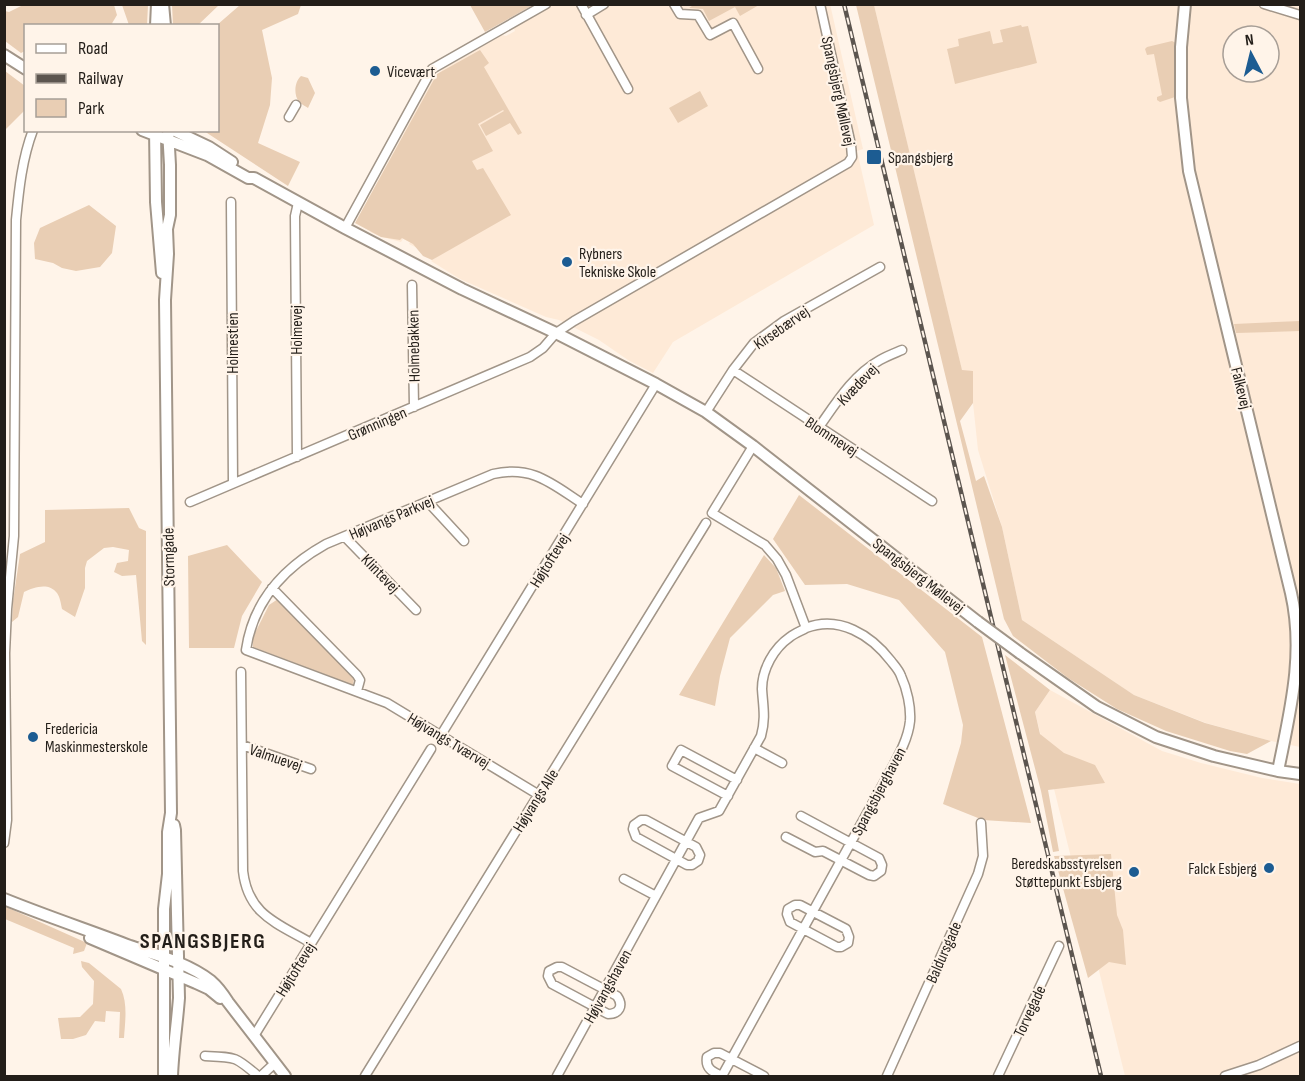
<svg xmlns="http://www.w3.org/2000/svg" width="1305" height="1081" font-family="'Sofia Sans Condensed',sans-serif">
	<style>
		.built { fill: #feead7; fill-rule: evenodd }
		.green { fill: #e9ceb4 }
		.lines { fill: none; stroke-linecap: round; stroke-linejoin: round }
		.minor-casing { stroke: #a19588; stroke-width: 11 }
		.tertiary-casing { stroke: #a19588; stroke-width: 14 }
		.minor { stroke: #fff; stroke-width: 8 }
		.tertiary { stroke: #fff; stroke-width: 10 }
		.rail-casing { stroke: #5c554f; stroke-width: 4.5 }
		.rail { stroke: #fff4e9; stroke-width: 2; stroke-dasharray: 7; stroke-linecap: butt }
		.tertiary-bridge-casing { stroke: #a19588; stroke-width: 14; stroke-linecap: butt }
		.tertiary-bridge { stroke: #fff; stroke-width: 10 }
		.poi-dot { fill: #1c5c92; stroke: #fff4e9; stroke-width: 2 }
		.labels { text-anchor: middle; stroke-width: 4.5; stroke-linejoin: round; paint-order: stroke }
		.poi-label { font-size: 16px; fill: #231e19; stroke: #fff4e9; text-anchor: start }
		.street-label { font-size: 16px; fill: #231e19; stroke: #fff4e9 }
		.district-label { font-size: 22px; font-weight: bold; letter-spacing: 1.5px; fill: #231e19; stroke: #fff4e9 }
	</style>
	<rect width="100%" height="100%" fill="#fff4e9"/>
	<path class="built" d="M830,4L863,149L857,151L874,225L673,342L653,373L628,360L599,340L559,320L546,317L460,279L431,261L438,256L415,247L409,244L410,242L403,239L401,242L382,237L370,232L382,210L367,201L433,79L443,69L502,35L506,36L515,31L511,22L539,5Z
		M874,5H1300V747L1271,741L1206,723L1134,695L1022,620L1002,527L978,450L973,403V372L962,371ZM1233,36H1269V72H1233Z
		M1050,690L1162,751L1201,763L1262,778L1300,784V1076H1125L1035,712Z"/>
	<path class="green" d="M25,4L114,5L117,15L111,25L26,26L25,51L21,53L5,41V11L9,12Z
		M695,4H759V5L740,16L735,7L709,21L703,9L689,8Z
		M122,5H148L147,25H129Z
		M172,5V4L219,5L197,26L173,25Z
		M240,5H301L298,14L262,30L272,78L270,105L258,143L300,162L288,186L204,131L218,130L217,25Z
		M470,5H533L485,32Z
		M856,5H874L962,370L973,371V403L960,421L976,481L984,476L1002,527L1022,620L1134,695L1205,723L1271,741L1247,754L1230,751L1166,731L1117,709L1068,678L1013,636L1004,619Z
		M1021,25L1022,27L1028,26L1037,63L955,84L947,49L959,46L958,39L990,31L993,44L1003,42L1000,30Z
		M1172,41L1176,43V95L1175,97L1160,102L1157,100V97L1162,95L1154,54L1147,55L1145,49L1147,47Z
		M480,50L489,63L484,67L522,133L518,135L510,123L486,136L480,125L504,111L503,110L478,124L493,151L472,161L477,170L483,168L511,215L432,260L423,256L413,244L402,238L400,240L381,237L355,223L437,74Z
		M5,71L25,86L26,109L5,130Z
		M301,76L308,78L315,93L308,108C307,107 299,103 299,102C293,94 295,81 301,76Z
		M700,91L708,106L678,123L669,108Z
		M89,205L116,226L112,253L100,267L76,271L62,268L53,263L35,259L34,243L40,228Z
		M1300,321V331L1236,333L1234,324Z
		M799,495L982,637L1031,823L983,820L943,804L961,743L963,725L945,652L899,600L847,584L805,585L773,539Z
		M129,508L139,528L146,531V645L142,641L136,575L122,576L114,572L117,563L128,561L129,550L113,547L104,548L87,561L85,568V588L75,617L62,609C61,604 60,597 57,593C49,582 34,587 24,592L18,617L12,622L13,601L20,554L45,542V510Z
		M227,545L262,582L242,616L234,648H189L188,556Z
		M764,555L776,568L785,591L773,595L730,638L720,676L715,706L679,695Z
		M278,599L354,679L353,685L253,647V637L269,605Z
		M1005,655L1050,690L1035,712L1040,734L1064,753L1095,765L1105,783L1048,790L1059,851L1053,852L1041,791Z
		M1111,854L1117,915L1123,930L1126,965L1109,962L1088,978L1054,856Z
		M4,906L87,943L84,951L73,954L74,948L5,919Z
		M81,961L89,963L121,989C128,1004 125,1022 124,1038H119L120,1012L106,1011L105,1022L95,1021L86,1035L73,1039H61L58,1018L80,1017L93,1004L94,981L82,967Z"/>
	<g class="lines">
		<g class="minor-casing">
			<path id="minor" d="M581,4L628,89
				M674,4L680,14L698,15L710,35L733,23L758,69
				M1264,4L1300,15
				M586,15L604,4
				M289,117L296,105
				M231,202L233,483
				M345,228L432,69L546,4
				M412,285L414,407
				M733,370L932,501
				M706,412L733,370L754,343L784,321L880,267
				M819,427C836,403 853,375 880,360C887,356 895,353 902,350
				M297,457L295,216L298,203
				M190,502L530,357L543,348L556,333L574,321L848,163L852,157L851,145L820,4
				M428,502L464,541
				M345,537L416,610
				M272,588L357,675L360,680L357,691
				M241,672L243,871C248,915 277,923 311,943
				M441,735L656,384
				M242,745L311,769
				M754,748L782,763
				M539,795L387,703L246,650C253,601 283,568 326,544L493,474C533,465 552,484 583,504
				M728,796L672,766L681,750L737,780
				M641,820H646L696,847L700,855L698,861L692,865H687L636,837L633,829L634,825Z
				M786,837L815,852L823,851L869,875L874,876L881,871L882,865L879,858L801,816
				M4,843L7,820L5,653L7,609L14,536L16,220C19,189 22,159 33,130
				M624,879L656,896
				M795,905H800L846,929L849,937L848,943L841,947H837L790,922L787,914L788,909Z
				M557,967H562L617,996C624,1006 619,1014 608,1014L552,984L548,976L549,971Z
				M254,1036L431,749
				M205,1056C235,1057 235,1056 258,1076
				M261,1076L275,1063
				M365,1076L706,523
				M557,1076L699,818L719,811L761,736C766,718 763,706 762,689C762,669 774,648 790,637C795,633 801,631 806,628L786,575L777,559L765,545L712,513L753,446
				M722,1076L887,777C896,760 908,741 910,721C911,707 907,689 901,676C899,670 894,665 891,661C871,635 839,615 806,628
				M722,1076C713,1072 705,1069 707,1057L714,1053H720L764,1076
				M887,1076L978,874L983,856L981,823
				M998,1076L1059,946
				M1225,1076L1259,1065L1300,1046"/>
		</g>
		<g class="tertiary-casing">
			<path id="tertiary" d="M163,4L165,26
				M1185,4L1181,47V98L1189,171L1291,593C1305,654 1290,711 1278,771
				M156,26L157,4
				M4,55L26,69
				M142,130L207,155L248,178H254L345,228L462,289L556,333L656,384L706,412L753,446L978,622
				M155,130L156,202L162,273
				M173,130L209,147L232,162
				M1020,653L1097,707L1156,737L1214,756L1278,771L1300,774
				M4,899C46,916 88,930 130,946C157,955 188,963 211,981C218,987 223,994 228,1002L285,1076
				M90,938L196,983L209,989L220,998
				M164,1076V909L168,874V832L171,813L165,300L168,254L167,229L170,215V165L168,130
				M172,1076C173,1050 177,1024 179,998L175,830L174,825"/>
		</g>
		<use href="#minor" class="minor"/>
		<use href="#tertiary" class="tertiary"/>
		<g class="rail-casing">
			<path id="rail" d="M844,4L1101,1076"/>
		</g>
		<use href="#rail" class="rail"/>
		<g class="tertiary-bridge-casing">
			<path id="tertiary-bridge" d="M978,622L1020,653"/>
		</g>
		<use href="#tertiary-bridge" class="tertiary-bridge"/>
	</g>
	<g class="poi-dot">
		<circle cx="375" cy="71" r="6"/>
		<rect x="866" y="149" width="16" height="16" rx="3"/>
		<circle cx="567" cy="262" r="6"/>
		<circle cx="33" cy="737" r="6"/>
		<circle cx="1269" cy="868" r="6"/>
		<circle cx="1134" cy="872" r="6"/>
	</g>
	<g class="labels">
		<g class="poi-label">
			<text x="387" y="77">Vicevært</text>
			<text x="888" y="163">Spangsbjerg</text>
			<text x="579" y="259">Rybners<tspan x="579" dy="18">Tekniske Skole</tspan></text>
			<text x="45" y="734">Fredericia<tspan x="45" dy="18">Maskinmesterskole</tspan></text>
			<text x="1122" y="869" text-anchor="end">Beredskabsstyrelsen<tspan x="1122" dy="18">Støttepunkt Esbjerg</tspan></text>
			<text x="1257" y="874" text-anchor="end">Falck Esbjerg</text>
		</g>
		<g class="street-label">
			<text transform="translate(839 91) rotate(78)" y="6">Spangsbjerg Møllevej</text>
			<text transform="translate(781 327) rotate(-35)" y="6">Kirsebærvej</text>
			<text transform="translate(296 330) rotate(-90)" y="6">Holmevej</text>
			<text transform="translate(232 343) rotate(-90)" y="6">Holmestien</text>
			<text transform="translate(413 346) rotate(-91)" y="6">Holmebakken</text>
			<text transform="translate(857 384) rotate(-46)" y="6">Kvædevej</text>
			<text transform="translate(1242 388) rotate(76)" y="6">Falkevej</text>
			<text transform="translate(377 423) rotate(-23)" y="6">Grønningen</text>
			<text transform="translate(832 436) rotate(33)" y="6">Blommevej</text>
			<text transform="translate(391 517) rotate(-23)" y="6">Højvangs Parkvej</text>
			<text transform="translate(168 557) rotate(-91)" y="6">Stormgade</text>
			<text transform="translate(549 560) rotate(-58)" y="6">Højtoftevej</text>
			<text transform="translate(381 573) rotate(46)" y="6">Klintevej</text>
			<text transform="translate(919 575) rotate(38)" y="6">Spangsbjerg Møllevej</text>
			<text transform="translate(449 740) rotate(31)" y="6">Højvangs Tværvej</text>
			<text transform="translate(276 757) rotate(19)" y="6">Valmuevej</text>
			<text transform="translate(878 791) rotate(-62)" y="6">Spangsbjerghaven</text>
			<text transform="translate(535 800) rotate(-58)" y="6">Højvangs Alle</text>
			<text transform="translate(943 952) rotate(-66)" y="6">Baldursgade</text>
			<text transform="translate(295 969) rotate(-58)" y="6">Højtoftevej</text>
			<text transform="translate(607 986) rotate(-61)" y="6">Højvangshaven</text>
			<text transform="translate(1029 1011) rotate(-65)" y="6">Torvegade</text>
		</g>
		<g class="district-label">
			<text x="203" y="948">SPANGSBJERG</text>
		</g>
	</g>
	<rect width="1305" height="1081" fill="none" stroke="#231e19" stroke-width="12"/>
	<rect x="24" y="24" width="195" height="108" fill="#fff4e9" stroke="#a79e96" stroke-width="1.5"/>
	<rect x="36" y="44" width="30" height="9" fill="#ffffff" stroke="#a79e96" stroke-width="1.5"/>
	<text x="78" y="54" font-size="18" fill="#231e19">Road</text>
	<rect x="36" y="74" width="30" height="9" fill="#5c554f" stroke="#a79e96" stroke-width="1.5"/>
	<text x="78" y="84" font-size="18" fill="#231e19">Railway</text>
	<rect x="36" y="99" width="30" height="18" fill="#e9ceb4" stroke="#a79e96" stroke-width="1.5"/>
	<text x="78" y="114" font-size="18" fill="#231e19">Park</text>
	<g transform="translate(1251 54) rotate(353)"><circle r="28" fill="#fff4e9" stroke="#a79e96" stroke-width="1.5"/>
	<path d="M0-4.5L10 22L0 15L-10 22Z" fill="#1c5c92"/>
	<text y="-9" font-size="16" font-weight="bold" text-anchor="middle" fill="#231e19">N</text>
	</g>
</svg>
